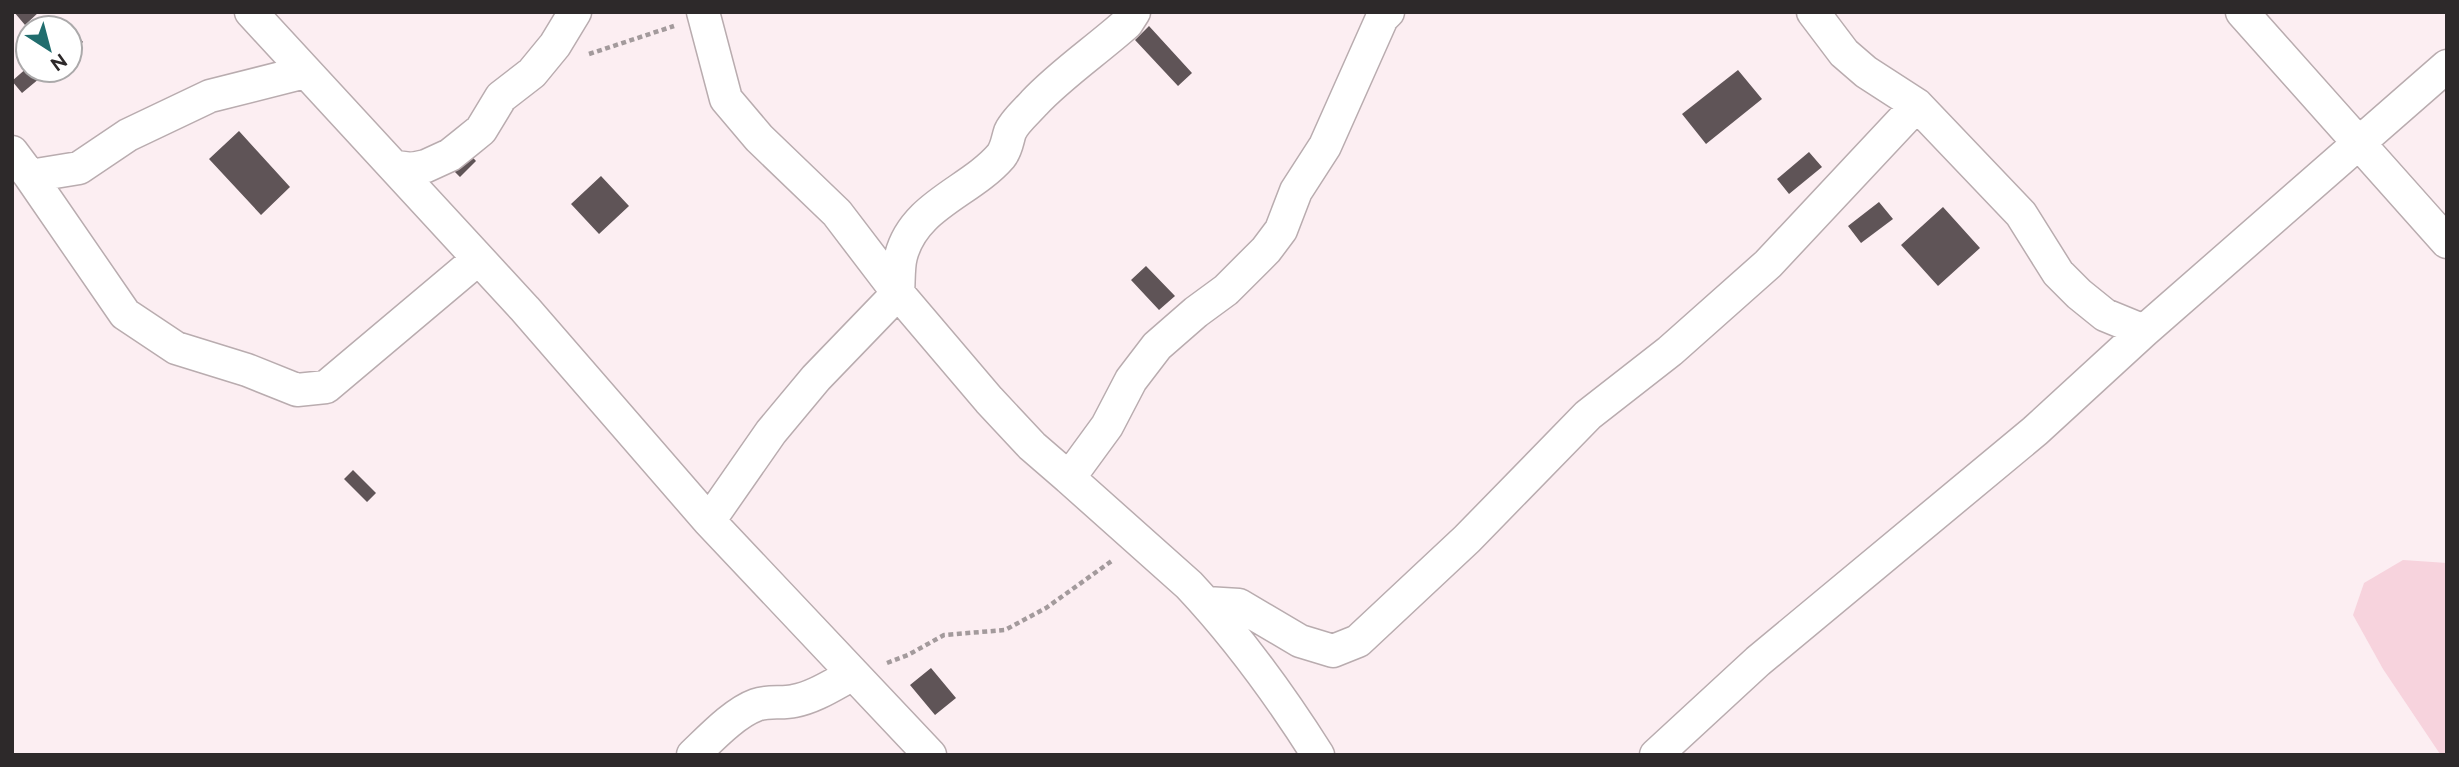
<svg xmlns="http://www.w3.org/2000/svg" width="2459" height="767" font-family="Raleway,sans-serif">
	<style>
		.green { fill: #f7d3dd }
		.building { fill: #5f5457 }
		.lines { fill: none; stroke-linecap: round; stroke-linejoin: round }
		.street-casing { stroke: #b9acaf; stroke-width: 35 }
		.path { stroke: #a39a9c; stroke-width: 4.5; stroke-dasharray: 5 3.5; stroke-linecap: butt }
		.street { stroke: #fff; stroke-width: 32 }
	</style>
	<rect width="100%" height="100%" fill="#fceef2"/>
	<path class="green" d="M2403,560L2447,563V754H2440L2383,669L2353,615L2364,583Z"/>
	<path class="building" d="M14,12H39L25,25Z
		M1149,26L1192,73L1178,86L1135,40Z
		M72,28L83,42L70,53V29Z
		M28,67V70H44L46,73L22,93L12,81Z
		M1738,70L1762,99L1706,144L1682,114Z
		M239,131L290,187L261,215L209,159Z
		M462,146L476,161L460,177L445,162Z
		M1809,152L1822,167L1789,194L1777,179Z
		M601,176L629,206L599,234L571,204Z
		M1879,202L1893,219L1861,243L1848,226Z
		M1943,207L1980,248L1938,286L1901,245Z
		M1146,266L1175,296L1159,310L1131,280Z
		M353,470L376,493L367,502L344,479Z
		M931,668L956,698L935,715L910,685Z"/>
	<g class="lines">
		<g class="street-casing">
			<path id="street" d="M251,12L525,309L709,521L930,755
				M703,12L726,99L759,138L837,213L898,293L989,400L1032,446L1069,478
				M1813,12L1844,53L1866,72L1917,105L2021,214L2058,273L2079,294L2105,315L2144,331
				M2242,12L2447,242
				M12,152L30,176L79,168L128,135L210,96L305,72
				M396,167L412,169L426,166L450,155L465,143L481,130L501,97L532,73L555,45L575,12
				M30,176L125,314L176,348L247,370L297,390L326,387L478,259
				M709,521L771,432L816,378L898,293C899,281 898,267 901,256C914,205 970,192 1001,156C1007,148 1007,141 1010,132C1014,122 1027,111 1034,103C1060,75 1098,49 1127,23L1134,12
				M1206,603L1239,605L1300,641L1333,651L1358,641L1467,539L1588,415L1670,351L1768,264L1917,105
				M693,755C710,739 734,713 756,705C769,700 782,704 794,701C815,697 834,684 853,674
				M1318,755C1280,695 1237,636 1189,585L1069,478L1107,426L1131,380L1157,346L1196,312L1226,290L1266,250L1281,230L1296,191L1325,146L1382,18L1388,12
				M1656,755L1758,661L2035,431L2144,331L2447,66"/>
		</g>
		<path class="path" d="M589,54L674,26
			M887,663L908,655L944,635L1005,630L1046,608L1113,560"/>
		<use href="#street" class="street"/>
	</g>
	<rect width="2459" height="767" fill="none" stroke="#2d292a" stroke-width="28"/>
	<g transform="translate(49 49) rotate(144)"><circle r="33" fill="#ffffff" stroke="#aba9aa" stroke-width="2"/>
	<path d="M0-5L12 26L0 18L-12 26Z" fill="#216d6e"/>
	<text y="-10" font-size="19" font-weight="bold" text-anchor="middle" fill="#2d292a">N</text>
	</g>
</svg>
